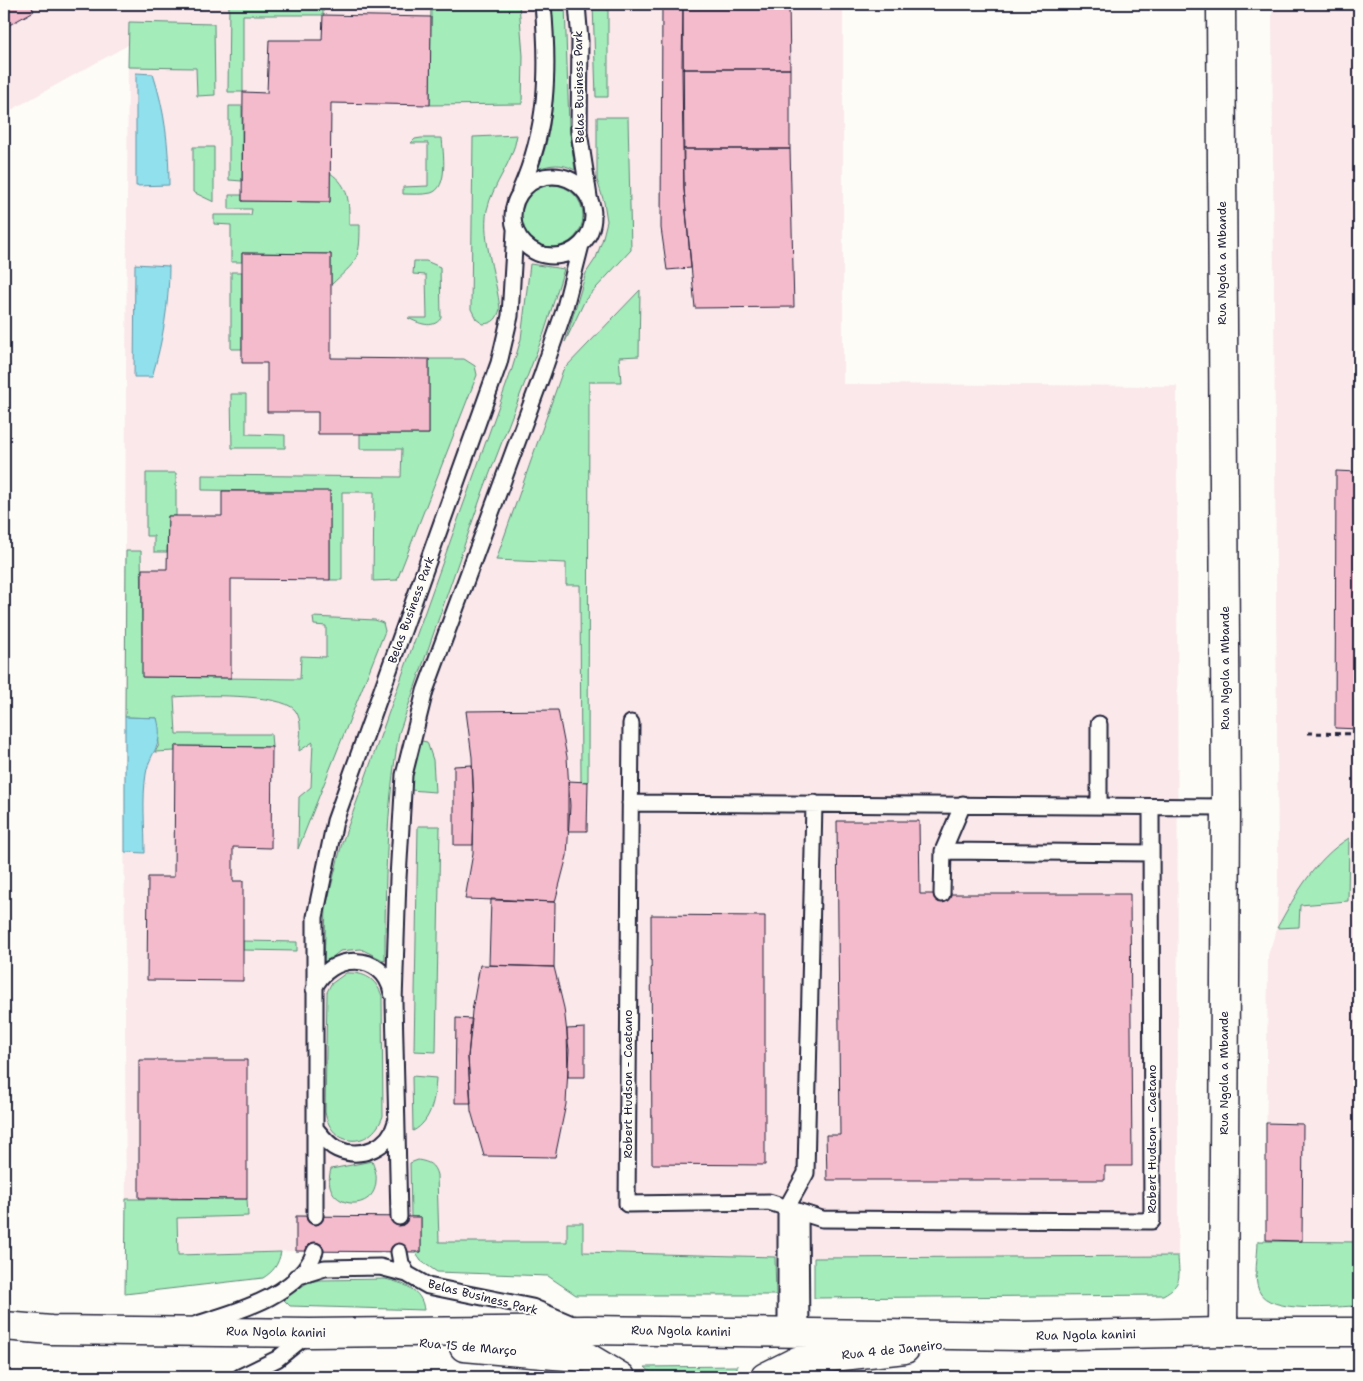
<svg xmlns="http://www.w3.org/2000/svg" width="1363" height="1381" font-family="'Shantell Sans',sans-serif">
	<style>
		.built { fill: #fae8ea }
		.green { fill: #a4ecba; stroke: #63877a }
		.water { fill: #90e0ed; stroke: #6494a6 }
		.building { fill: #f4bbcc; stroke: #22223b }
		.lines { fill: none; stroke-linecap: round; stroke-linejoin: round }
		.lane-casing { stroke: #22223b; stroke-width: 19 }
		.street-casing { stroke: #22223b; stroke-width: 31 }
		.secondary-casing { stroke: #22223b; stroke-width: 31 }
		.path { stroke: #22223b; stroke-width: 3; stroke-dasharray: 5 4; stroke-linecap: butt }
		.lane { stroke: #fdfcf7; stroke-width: 15 }
		.street { stroke: #fdfcf7; stroke-width: 28 }
		.secondary { stroke: #fdfcf7; stroke-width: 28 }
		.labels { text-anchor: middle; stroke-width: 4; stroke-linejoin: round; paint-order: stroke }
		.street-label { font-size: 12px; fill: #22223b; stroke: #fdfcf7 }
	</style>
	<rect width="100%" height="100%" fill="#fdfcf7"/>
	<filter id="ink" filterUnits="userSpaceOnUse"><feTurbulence type="fractalNoise" baseFrequency=".02" numOctaves="2"/><feDisplacementMap in="SourceGraphic" scale="10" xChannelSelector="R" yChannelSelector="G"/><feConvolveMatrix kernelMatrix="1 2 1 2 8 2 1 2 1" color-interpolation-filters="sRGB"/></filter>
	<g filter="url(#ink)">
		<path class="built" d="M4,4H843V384L1177,386L1178,1256L814,1258L583,1252H421V1235L296,1234V1251L126,1257L124,734L128,45L4,114Z
			M1272,4H1359V1288L1265,1287L1268,955L1277,928L1278,877Z"/>
		<path class="green" d="M146,4H201V9H146Z
			M229,4H323V15H243V92H228Z
			M431,4H519L523,56L522,104L430,105Z
			M551,4H565L569,125L575,170C562,163 551,164 538,169C559,116 554,60 551,4Z
			M593,4H608V97H596Z
			M129,22L214,24L215,95L197,96L196,68L128,67Z
			M229,106H242V181L229,180Z
			M597,117H628L631,250L585,300L565,342L586,273L596,258L602,241L607,221L604,202L597,180Z
			M517,135C513,163 493,183 487,210C481,239 497,279 500,309C497,319 494,323 483,324L476,319L471,309L473,137Z
			M421,138H442C443,152 449,188 431,193C423,195 412,194 403,194V187L428,186V143H411L415,139Z
			M193,147H214V202L193,192Z
			M330,173C350,186 349,203 349,225H360C360,262 357,260 331,285V254L242,253V262H231V225L214,224V215H251L252,209H229V195H242V201L330,202Z
			M521 216a31 31 0 1 1 62 0a31 31 0 1 1-62 0Z
			M414,261H426L440,267L441,318C433,330 418,323 408,318H427L426,275L413,274Z
			M530,264L564,269L544,333L483,491L399,733C386,808 385,885 385,961L361,949L340,951L324,964L326,907L342,843L512,369L521,339Z
			M231,272H242V349H231Z
			M640,290L639,356L619,357L621,382H589L588,782H581L580,585H566V563L496,560L563,370Z
			M429,359H464L475,366L477,375L397,580L373,581L374,492H342V580H330V492L202,490V475L401,477L402,449H360V434H429Z
			M231,394H246V434L285,435V448H232Z
			M146,473H176V516H168L167,552H154V536H146Z
			M126,551H141L143,677L300,679L301,656L326,657V626L314,625L313,617L375,620L383,623L385,631L298,849L299,797L311,787L313,742L299,751C300,738 303,720 295,710C281,693 197,695 174,697L176,734H271L272,747L175,746V751L155,752L159,745L157,718L125,717Z
			M417,740L427,742L433,760L435,792L410,790L412,759Z
			M418,826H440L436,1052L414,1051Z
			M1349,838L1348,901L1300,905L1299,927L1277,928C1296,894 1315,859 1349,838Z
			M243,941L297,942V951L243,950Z
			M346,973C365,972 376,979 382,996L383,1116C371,1150 331,1148 325,1112L327,992L331,984Z
			M412,1076L436,1078C435,1097 432,1121 413,1131Z
			M418,1160C429,1162 434,1164 437,1175L439,1242H567V1223H583V1252L775,1257L776,1295H576L548,1276L437,1272L421,1261L415,1252H421V1217H411L410,1163Z
			M372,1161C374,1167 377,1174 376,1181C375,1215 319,1209 331,1169Z
			M126,1199H247L248,1216L177,1218L178,1255L281,1252C278,1265 274,1271 263,1278L125,1294Z
			M1258,1241L1359,1242V1306C1337,1306 1269,1315 1259,1291C1253,1277 1258,1256 1258,1241Z
			M1178,1256C1179,1277 1183,1284 1163,1295L814,1298V1258Z
			M385,1279C403,1283 422,1289 424,1310L290,1306L283,1299L307,1283L319,1280Z
			M738,1366L731,1377H656L645,1367Z"/>
		<path class="water" d="M136,73L153,74C165,111 169,146 169,185L136,186Z
			M135,264L169,266C169,305 163,340 152,377H134Z
			M125,717L157,718C165,747 150,750 146,774C142,799 145,827 145,853L125,852Z"/>
		<path class="building" d="M4,4H30L34,11L4,28Z
			M662,4H683L684,189L691,268L667,270L661,228Z
			M683,4H789L790,69H682Z
			M323,15L431,17L430,105L331,103L330,202L242,201L243,92L267,93L269,40H322Z
			M682,69H790V149H683Z
			M683,149H790L794,307L695,308L684,189Z
			M242,253L331,254V358L429,359V434H318V412H267V363H242Z
			M1357,446H1359V729L1335,728L1336,471L1357,472Z
			M222,491H330V580L231,579V678L142,677V569H167L168,516H222Z
			M558,710L567,757L570,806L567,856L555,902L465,899L473,853L474,805L472,757L466,711Z
			M175,746L272,747L271,848L233,847V881H243V981L147,980L148,877H174Z
			M472,765L474,805L473,845H454V766Z
			M568,781L588,782L587,831H568Z
			M837,821H919L920,894H1130L1132,1166H1105V1180H827L826,1135H840Z
			M491,899L555,902L554,967L489,965Z
			M651,915L765,916V1165L652,1164Z
			M480,965L554,967L564,1008L569,1050L566,1104L555,1157L484,1156L471,1111L468,1057L472,1011Z
			M456,1018L472,1019L468,1057L471,1103H455Z
			M585,1028V1077H568L567,1029Z
			M139,1060H247V1199L139,1198Z
			M1266,1123L1303,1124L1302,1241L1266,1240Z
			M296,1216L421,1217V1252L296,1251Z"/>
		<g class="lines">
			<g class="lane-casing">
				<path id="lane" d="M577,4L580,41L579,132L589,197
					M513 216a40 40 0 1 1 80 0a40 40 0 1 1-80 0Z
					M520,191C548,128 549,71 543,4
					M631,723L627,1204L769,1202L822,1219L1152,1221L1151,807
					M630,803L1226,807
					M1099,806V724
					M943,851L1151,853
					M942,894L943,851L963,804
					M314,989C329,952 384,951 392,993
					M315,1128C321,1135 328,1145 337,1149C361,1160 390,1147 396,1122
					M800,1212L801,1333
					M315,1216V917L335,821L499,363L510,316L515,231
					M399,1217L394,1002L398,878L404,775L425,691L542,375L564,311L581,245
					M399,1252L401,1263L407,1274
					M296,1277L325,1268L380,1267L407,1274L428,1286L532,1307L572,1324
					M197,1324C236,1312 300,1295 315,1251
					M786,1333V1209L806,1173L814,803
					M240,1377L277,1359L308,1334"/>
			</g>
			<g class="street-casing">
				<path id="street" d="M1221,4L1226,807L1223,1332"/>
			</g>
			<g class="secondary-casing">
				<path id="secondary" d="M4,1326L51,1330L310,1333L587,1330L1023,1336L1223,1332H1359
					M464,1347L589,1358L621,1377
					M765,1377L797,1361L905,1349"/>
			</g>
			<path class="path" d="M1308,733L1359,734"/>
			<use href="#lane" class="lane"/>
			<use href="#street" class="street"/>
			<use href="#secondary" class="secondary"/>
		</g>
	</g>
	<g class="labels">
		<g class="street-label">
			<text transform="translate(579 87) rotate(-91)" y="4">Belas Business Park</text>
			<text transform="translate(1222 263) rotate(-90)" y="4">Rua Ngola a Mbande</text>
			<text transform="translate(411 610) rotate(-70)" y="4">Belas Business Park</text>
			<text transform="translate(1225 668) rotate(-90)" y="4">Rua Ngola a Mbande</text>
			<text transform="translate(1224 1073) rotate(-90)" y="4">Rua Ngola a Mbande</text>
			<text transform="translate(628 1084) rotate(-90)" y="4">Robert Hudson - Caetano</text>
			<text transform="translate(1152 1139) rotate(-90)" y="4">Robert Hudson - Caetano</text>
			<text transform="translate(483 1297) rotate(14)" y="4">Belas Business Park</text>
			<text transform="translate(681 1331) rotate(1)" y="4">Rua Ngola kanini</text>
			<text transform="translate(276 1332) rotate(1)" y="4">Rua Ngola kanini</text>
			<text transform="translate(1086 1335) rotate(-1)" y="4">Rua Ngola kanini</text>
			<text transform="translate(468 1347) rotate(5)" y="4">Rua 15 de Março</text>
			<text transform="translate(892 1350) rotate(-6)" y="4">Rua 4 de Janeiro</text>
		</g>
	</g>
	<rect width="1363" height="1381" fill="none" stroke="#fdfcf7" stroke-width="20"/>
	<rect x="10" y="10" width="1343" height="1361" fill="none" stroke="#22223b" stroke-width="2" filter="url(#ink)"/>
</svg>
